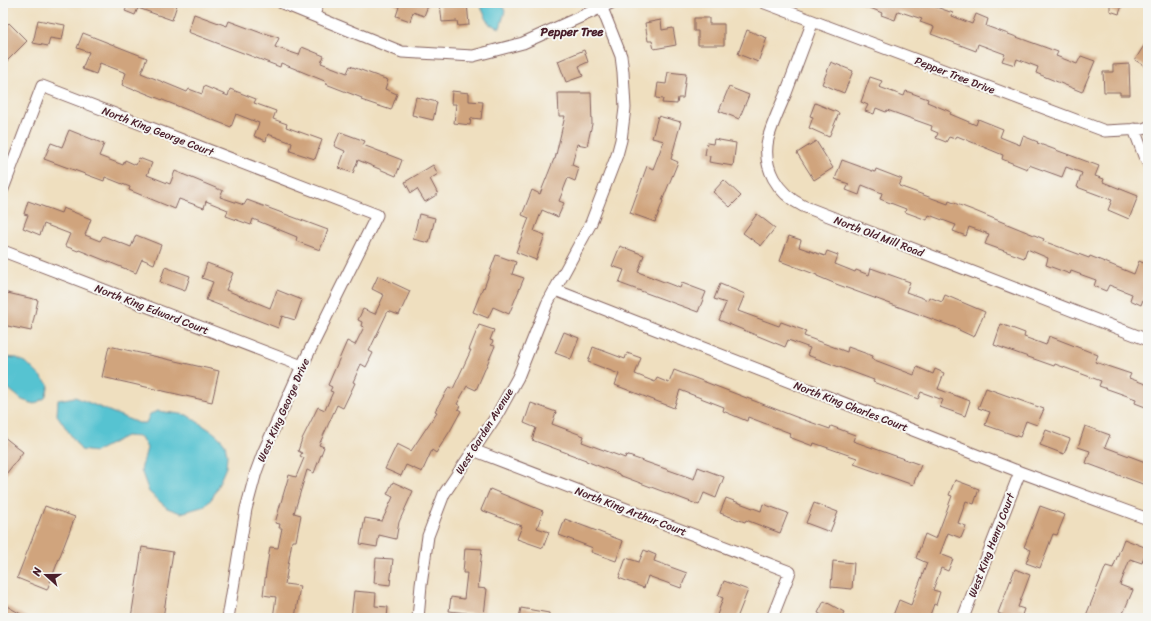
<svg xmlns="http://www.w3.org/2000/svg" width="1151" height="621" font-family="Sriracha,sans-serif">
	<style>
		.water { fill: #57c3d1; stroke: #50717e }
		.building { fill: #d0a47d }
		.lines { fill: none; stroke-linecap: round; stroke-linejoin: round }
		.minor-casing { stroke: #84625f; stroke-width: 13 }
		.minor { stroke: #fff; stroke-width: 11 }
		.labels { text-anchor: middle; stroke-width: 4; stroke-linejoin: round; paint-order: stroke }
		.street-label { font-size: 11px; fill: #4a1f2b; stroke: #f6f6f2 }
		.neighbourhood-label { font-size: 12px; font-weight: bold; fill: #4a1f2b; stroke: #f6f6f2 }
	</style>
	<rect width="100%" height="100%" fill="#f6f6f2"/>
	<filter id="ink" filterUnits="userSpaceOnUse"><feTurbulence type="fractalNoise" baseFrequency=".025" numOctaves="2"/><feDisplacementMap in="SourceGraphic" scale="8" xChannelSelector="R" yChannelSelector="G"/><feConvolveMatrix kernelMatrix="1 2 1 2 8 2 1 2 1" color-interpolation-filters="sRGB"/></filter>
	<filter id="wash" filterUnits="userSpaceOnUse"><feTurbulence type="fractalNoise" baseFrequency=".012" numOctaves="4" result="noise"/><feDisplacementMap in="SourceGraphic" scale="16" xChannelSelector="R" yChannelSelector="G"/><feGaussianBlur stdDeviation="0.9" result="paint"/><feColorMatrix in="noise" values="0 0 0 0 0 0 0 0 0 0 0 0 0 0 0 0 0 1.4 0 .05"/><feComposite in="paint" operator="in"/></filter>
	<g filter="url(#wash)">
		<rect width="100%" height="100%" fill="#efdfbf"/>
		<path class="water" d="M479,3H501L505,11L500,28L489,24Z
			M3,357L17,358L28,364L49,385L45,398L34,404L22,400L3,384Z
			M75,397L138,423H146L150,414L158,411L187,415L213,432L220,438L225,444L227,455L226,467L213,497L205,506L181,513L167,508L149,492L141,470L147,448L141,437L126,436L95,452L81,450L57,415L58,400Z"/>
		<g id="blocks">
			<path class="building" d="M127,3H171L177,5L172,20L138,8L135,15L125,11L128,5Z
				M392,3H429L424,16L413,12L410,21L396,16L399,7Z
				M440,3H467L469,25L458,26L457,21L442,22Z
				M859,3H925L953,13L952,16L972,24L976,14L988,19L986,26L1058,52L1056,56L1077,64L1081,56L1095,61L1082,92L1036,73L1038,67L1017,59L1015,65L1002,61L1005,54L978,44L976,51L931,34L934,27L920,22L922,19L898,11L895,20L881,15L882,13Z
				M1110,3H1123L1119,14L1110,11Z
				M194,14L227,26L229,21L264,34L265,33L279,38L275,47L299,55L302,47L324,56L321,63L347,73L350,66L388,80L385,89L397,94L391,110L361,100L362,98L326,84L327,82L281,63L280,67L188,32Z
				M694,18H709V24H724V45H698V31H694Z
				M38,20L65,25L62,40L50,38L48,46L33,43Z
				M661,20L662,30L673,28L676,45L654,49L652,41H648L645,23Z
				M9,23L27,41L3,65V29Z
				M747,30L767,38L758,62L738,54Z
				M83,33L147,58L141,73L187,92L189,89L202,94L204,86L228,96L230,89L256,99L254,103L276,111L273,119L287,124L286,127L322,140L315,159L290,151L292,143L268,134L266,141L254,136L259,123L236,114L231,127L205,117L135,89L134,90L122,85L126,73L100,63L96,74L82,69L89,52L77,48Z
				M1148,39V68L1135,60Z
				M584,50L588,62L579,66L583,76L566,82L558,61Z
				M831,62L853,71L844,93L822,84Z
				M1129,64L1130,95H1120V92H1104L1103,72H1113V65Z
				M668,72L686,74L683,98H678L677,104L662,103L663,99L656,98L658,83L666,84Z
				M870,77L882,81L879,87L904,96L906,91L928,99L927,102L951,112L950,114L976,125L978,119L1003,129L1000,137L1020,145L1023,136L1038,142L1037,143L1099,166L1095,176L1104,179L1103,182L1138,196L1129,219L1108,210L1112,200L1077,187L1082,173L1066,167L1062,177L1029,165L1027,169L1002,159L1003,155L957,136L955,139L949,137L946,142L936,138L938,133L931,130L932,126L887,110L886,112L876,108L874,114L865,111L868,105L861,102Z
				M729,87L749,95L739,119L719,111Z
				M452,91L469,93V101L483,102L481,119L471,118L470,125L454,123L456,104H451Z
				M558,93H591L592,124L587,146L577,144L572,165L579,168L575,181L568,178L559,201L564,203L558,217L542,210L534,231L545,235L536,260L516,252L529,218L522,215L532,190L540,194L554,159H555L565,116H559Z
				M416,97L437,102L433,120L412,115Z
				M815,103L839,113L829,137L809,128L813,117L810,116Z
				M658,116L681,122L671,159L678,162L662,201H663L655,222L630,213L647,166L653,169L664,141L652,138Z
				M69,130L104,144L99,156L123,165L125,160L136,165L139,158L152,163L147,175L170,184L175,171L223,191L220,197L244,205L247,200L328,230L320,250L296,241L297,237L253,219L251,225L226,216L228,210L206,201L204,208L179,199L175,209L129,190L130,187L105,177L104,181L44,159L51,143L62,147Z
				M340,132L365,141L363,145L402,160L396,176L358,160L353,173L339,168L345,151L334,146Z
				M714,139L736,143L733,166L709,162L710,156L705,155L707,143L713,144Z
				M816,141L833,168L814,180L797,153Z
				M842,160L875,172L876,169L902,179L899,186L948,204L949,201L975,211L1044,239L1043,241L1089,258L1090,256L1134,274L1139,261L1148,265V287L1141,305L1130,300L1132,294L1109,285L1106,291L1094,286L1096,280L1071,271L1070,274L1046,265L1048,258L1027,249L1024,258L985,244L989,234L969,227L966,236L953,231L956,225L929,215L927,220L905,212L906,209L880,199L882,193L862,185L859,195L846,190L849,184L835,179Z
				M433,165L438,174L430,179L438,194L425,202L417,189L411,193L405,182Z
				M724,180L741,196L730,207L713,192Z
				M28,201L61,213L63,208L91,219L85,235L100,241L103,236L131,247L136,235L161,245L154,264L142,259L136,273L79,250L78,251L65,246L70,234L44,224L40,235L23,228L28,215L24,214Z
				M419,214L435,218L429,243L413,239Z
				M757,214L775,228L761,246L743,233Z
				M789,236L801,240L799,247L825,256L827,251L838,255L835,264L855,272L856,270L869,275L871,268L910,282L906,292L928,300L929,297L942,302L945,295L985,312L974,337L959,330V329L836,284L817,276V275L780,261Z
				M620,246L644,255L638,272L680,288L682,283L706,292L698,312L619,283L624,270L612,266Z
				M496,255L516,262L512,274L524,278L509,314L493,307L488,318L473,312L483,287L484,288Z
				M207,263L233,273L226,290L270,308L277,290L302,300L295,320L282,316L278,328L206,300L213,282L202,278Z
				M165,267L190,276L185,291L160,282Z
				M378,276L410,291L399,315L388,311L369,351L373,353L366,367L361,364L353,382L355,383L343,408L337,405L319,445L324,447L314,473L307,470L294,513L301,515L296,541H292L285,584L300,586L295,618H273L276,597L263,595L266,572L270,547L278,548L282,528H279L280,524L275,523L289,475L296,477L304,458L300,456L302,453L298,451L302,439L318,407L325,410L333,392L330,391L332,387L328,385L347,341L355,345L364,327L361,326L362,322L358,320L363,309L375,314L384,295L372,289Z
				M720,284L745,294L738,311L779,326L781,322L806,331L804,336L847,352L848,347L873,356L872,359L914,375L917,367L933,374L935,369L944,373L938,389L970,401L965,416L940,407L943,400L921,392L918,399L873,382L874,380L807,355L810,348L788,340L785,347L719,320L726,303L714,299Z
				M3,292L38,300L31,331L3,325Z
				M1001,324L1025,333L1024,337L1046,345L1049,336L1098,355L1095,362L1131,374L1129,378L1148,385V408L1135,403L1136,399L1099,386L1101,381L1055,364L1054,366L994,345Z
				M479,325L494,330L490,340L493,341L491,345L495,346L476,390L467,386L457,404L460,406L458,409L461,411L450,431L436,453L432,450L422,472L406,465L401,476L385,469L397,444L411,451L437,412L435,411L449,387L453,389L471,350H469Z
				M564,332L579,338L571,359L555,353Z
				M109,346L219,371L212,402L102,377Z
				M593,347L625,359L627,353L641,358L635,374L655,382L657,378L669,383L674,370L796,417L830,429L831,426L855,435L853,441L921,465L913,485L854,464L857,458L814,443L813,446L789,437L790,433L748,417L747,421L723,411L724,407L680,390L674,408L615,385L619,374L588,362Z
				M986,388L1044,409L1037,425L1026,421L1020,437L985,425L990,412L978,408Z
				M531,403L556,412L552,424L584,436L582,442L625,458L626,455L694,479L698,467L724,477L716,498L704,493L699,505L619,475V474L586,461V460L532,440L536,428L524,423Z
				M1085,426L1110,435L1105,447L1148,463V486L1086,463L1090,451L1078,447Z
				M1046,430L1070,439L1064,454L1040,445Z
				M3,436L23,452L3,478Z
				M955,480L979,489L974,504L966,501L958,523L966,526L961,538L948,533L940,554L953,559L948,571L941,568L933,590L940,592L936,605L934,604L929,618H892L899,600L911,605L927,563L916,558L925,534L936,539L952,496L949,495Z
				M393,482L413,491L399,522L396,539L379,535L377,547L360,544L365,518L382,521L393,497L387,494Z
				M490,489L543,511L537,528L549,532L543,548L517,539L522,526L481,510Z
				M726,498L761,511L763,504L788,513L780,533L746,520L745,522L720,513Z
				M814,503L838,512L830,532L806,523Z
				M45,506L75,517L47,590L17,578Z
				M1040,506L1065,515L1057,535L1053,534L1040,568L1026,563L1031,550L1024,547Z
				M565,519L623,541L616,561L591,552L593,548L559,535Z
				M1124,539L1147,548L1142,563L1130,559L1120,585L1133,590L1121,618H1085L1106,566L1113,568Z
				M142,547L173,552L163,618H131Z
				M465,548L482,549L478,588L487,589L484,615L449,611L451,597L464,599L467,573H463Z
				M644,550L656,555L654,561L687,573L681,588L648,576L644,588L619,578L626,558L639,562Z
				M376,558L393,559L390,585L374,583Z
				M833,561L854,563L852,589L831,587Z
				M1015,569L1030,575L1018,607L1024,609L1021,618H1005V616L998,613Z
				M724,581L748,590L737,618H716L723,598L718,596Z
				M354,591L376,593L375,606L388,607L387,618H351Z
				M824,601L844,612L841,618H828L818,613Z
				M3,604L28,618H3Z
				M521,608L549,613V618H519Z"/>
		</g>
	</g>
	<g filter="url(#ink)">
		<use href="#blocks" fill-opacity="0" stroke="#84625f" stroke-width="1"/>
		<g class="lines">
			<g class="minor-casing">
				<path id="minor" d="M282,3L402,52L473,56L523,43L611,3
					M765,3L1105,131L1143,129L1148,127
					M314,15L318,3
					M813,21C804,45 795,69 786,93C780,107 772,124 768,139C762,168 777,193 803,206L1148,340
					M1134,129L1144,156L1148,163
					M3,189L42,86L377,215L302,366L263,453L256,472L246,509L228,618
					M3,251L302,366
					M555,290L1020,472L1148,519
					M473,450L790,572L772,618
					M418,618L421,585L428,536L444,494L497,415L518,377L547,304L591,223L617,155L621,140L625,108L623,72L621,56L600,3
					M963,618L1020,472"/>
			</g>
			<use href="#minor" class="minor"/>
		</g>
	</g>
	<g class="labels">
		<g class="street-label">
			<text transform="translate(955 75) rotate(21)" y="4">Pepper Tree Drive</text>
			<text transform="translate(158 131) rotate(21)" y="4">North King George Court</text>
			<text transform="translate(879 236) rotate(21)" y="4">North Old Mill Road</text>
			<text transform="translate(152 309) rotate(21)" y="4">North King Edward Court</text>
			<text transform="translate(851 406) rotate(21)" y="4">North King Charles Court</text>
			<text transform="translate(283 410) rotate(-66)" y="4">West King George Drive</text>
			<text transform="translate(484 431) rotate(-58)" y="4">West Garden Avenue</text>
			<text transform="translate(631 511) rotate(21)" y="4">North King Arthur Court</text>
			<text transform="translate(991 545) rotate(-69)" y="4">West King Henry Court</text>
		</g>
		<g class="neighbourhood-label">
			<text x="572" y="36">Pepper Tree</text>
		</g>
	</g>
	<rect width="1151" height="621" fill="none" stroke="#f6f6f2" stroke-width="16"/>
	<g transform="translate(46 575) rotate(291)" stroke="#f6f6f2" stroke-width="3" paint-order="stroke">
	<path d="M0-3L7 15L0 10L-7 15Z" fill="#4a1f2b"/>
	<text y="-6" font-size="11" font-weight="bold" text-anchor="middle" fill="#4a1f2b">N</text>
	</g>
</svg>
